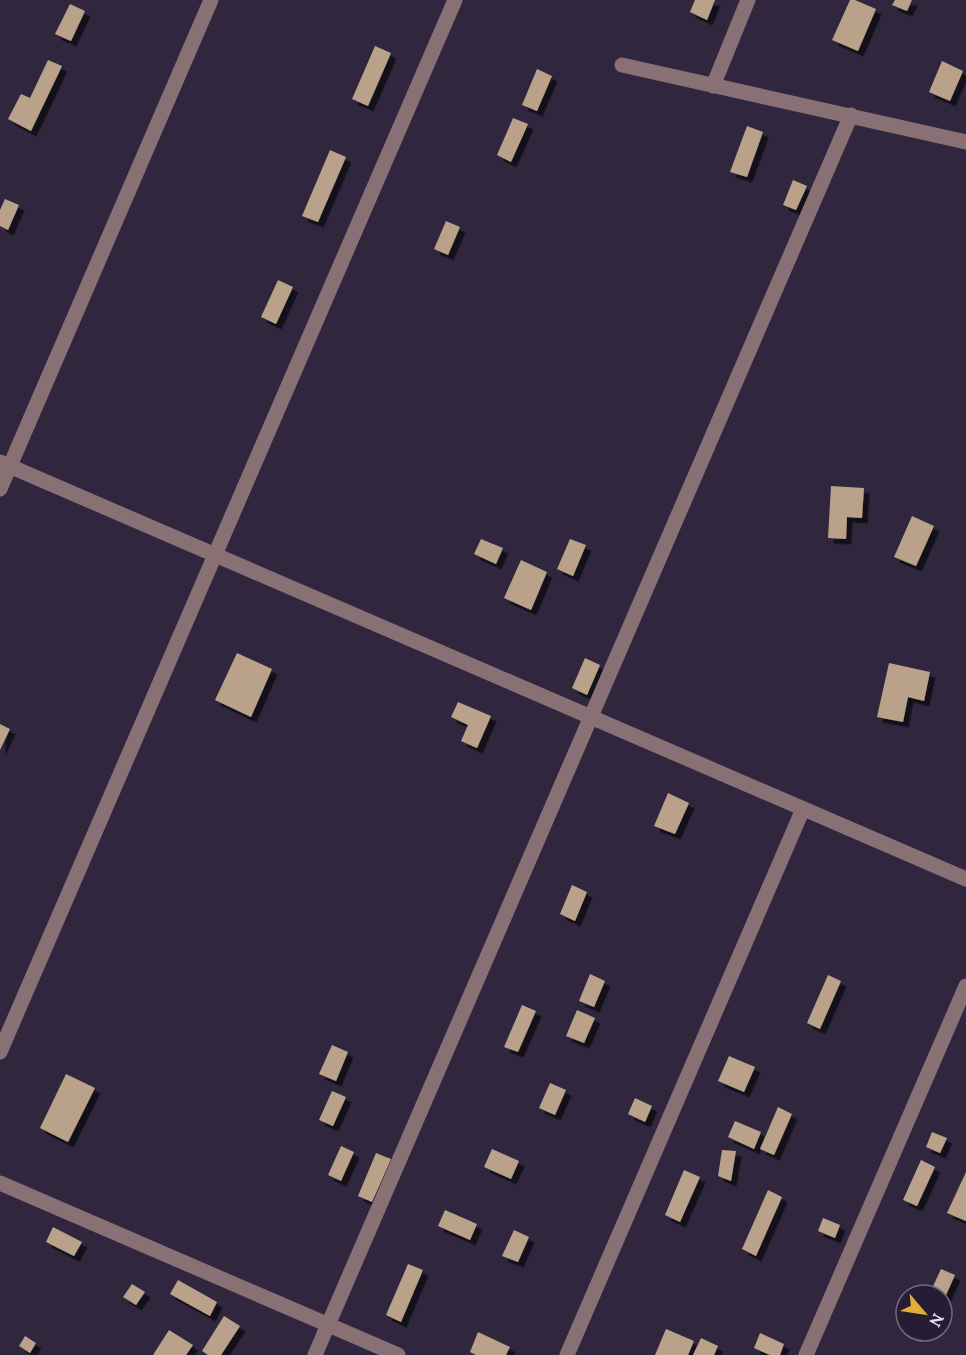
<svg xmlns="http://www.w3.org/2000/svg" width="966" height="1355" font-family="Lora,serif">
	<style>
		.building { fill: #b9a289; filter: url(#shadow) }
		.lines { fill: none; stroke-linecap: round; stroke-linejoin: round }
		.minor { stroke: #897075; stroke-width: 15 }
	</style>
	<defs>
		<filter id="shadow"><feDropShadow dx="5.5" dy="5.5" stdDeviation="0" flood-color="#0009"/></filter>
	</defs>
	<rect width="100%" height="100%" fill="#30273f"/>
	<path class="building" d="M695,0H715L707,20L690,12Z
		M850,0H855L876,9L858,51L832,40Z
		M895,0H912L907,11L892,5Z
		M70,4L85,11L71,41L55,34Z
		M375,46L391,53L368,106L352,99Z
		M48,60L62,66L31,131L8,119L21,94L30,98Z
		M942,61L963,71L950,101L929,92Z
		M537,69L552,76L537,111L522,105Z
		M513,118L528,124L511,162L497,155Z
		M747,126L763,132L747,177L730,172Z
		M330,150L346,157L318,222L302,216Z
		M793,180L807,186L796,210L783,205Z
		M5,199L19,205L8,230L0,226V210Z
		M446,221L460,227L448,255L434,249Z
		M278,280L293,287L276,324L261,317Z
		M831,486L864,488L862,518L847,517L846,539L828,538Z
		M912,516L934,526L916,566L894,557Z
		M481,539L503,548L496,564L474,554Z
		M570,539L586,545L573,576L557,569Z
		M521,560L547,572L531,610L504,598Z
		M237,653L272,669L251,717L215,700Z
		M585,658L600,665L587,695L572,688Z
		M889,663L930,672L924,701L908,697L903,722L877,717Z
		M458,702L491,716L477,748L461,741L468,725L451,717Z
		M0,724L10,729L0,750Z
		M668,793L689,803L675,834L654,826Z
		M572,885L587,892L575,921L560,914Z
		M590,974L605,981L594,1007L579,1001Z
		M828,975L841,981L820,1029L807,1023Z
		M522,1005L536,1011L518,1052L504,1047Z
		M577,1010L595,1018L584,1043L566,1036Z
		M332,1045L348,1052L336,1081L319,1074Z
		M729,1056L755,1067L744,1092L718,1081Z
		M66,1074L95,1088L68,1142L40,1128Z
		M550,1083L566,1090L555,1115L539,1108Z
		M332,1091L346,1097L333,1126L319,1120Z
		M635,1098L652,1106L645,1122L628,1114Z
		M778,1107L792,1114L774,1155L760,1149Z
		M735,1121L761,1132L754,1149L728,1137Z
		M932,1132L947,1138L940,1153L926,1147Z
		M341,1146L354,1152L341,1181L328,1175Z
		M492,1149L519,1161L511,1179L484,1167Z
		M722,1150L736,1151L731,1181L718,1176Z
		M376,1153L391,1159L372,1202L358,1196Z
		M921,1160L935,1167L917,1206L903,1200Z
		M684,1170L700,1177L680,1222L665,1215Z
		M966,1172V1221L947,1213Z
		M768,1190L782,1197L756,1256L742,1249Z
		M445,1210L477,1224L470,1240L438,1226Z
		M823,1218L840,1225L835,1238L818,1231Z
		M53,1227L82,1242L74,1256L46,1242Z
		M514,1230L529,1237L518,1262L502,1256Z
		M408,1264L423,1270L401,1322L386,1315Z
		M941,1269L955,1275L942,1304V1295H929Z
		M178,1280L217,1302L210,1316L170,1294Z
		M132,1284L145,1292L136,1305L123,1297Z
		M224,1316L240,1326L221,1355H208L202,1351Z
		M666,1329L694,1341L688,1355H655Z
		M169,1330L193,1345L186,1355H153Z
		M478,1332L510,1347L506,1355H476L470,1352Z
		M760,1333L784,1344L780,1355H770L754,1348Z
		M25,1336L36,1343L30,1353L19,1346Z
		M701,1338L718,1346L714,1355H693Z"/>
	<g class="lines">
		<path class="minor" d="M622,65L966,142
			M713,86L748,0
			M0,462L966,879
			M0,489L211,0
			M0,1052L455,0
			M0,1183L398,1355
			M315,1355L851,115
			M567,1355L803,809
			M806,1355L966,986"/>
	</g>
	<g transform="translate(924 1313) rotate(119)"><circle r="28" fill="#261d34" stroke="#726b7f" stroke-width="1.5"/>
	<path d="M0-4.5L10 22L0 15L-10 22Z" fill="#e3ae35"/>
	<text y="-9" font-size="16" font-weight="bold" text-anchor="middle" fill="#e5e0f0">N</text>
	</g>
</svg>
